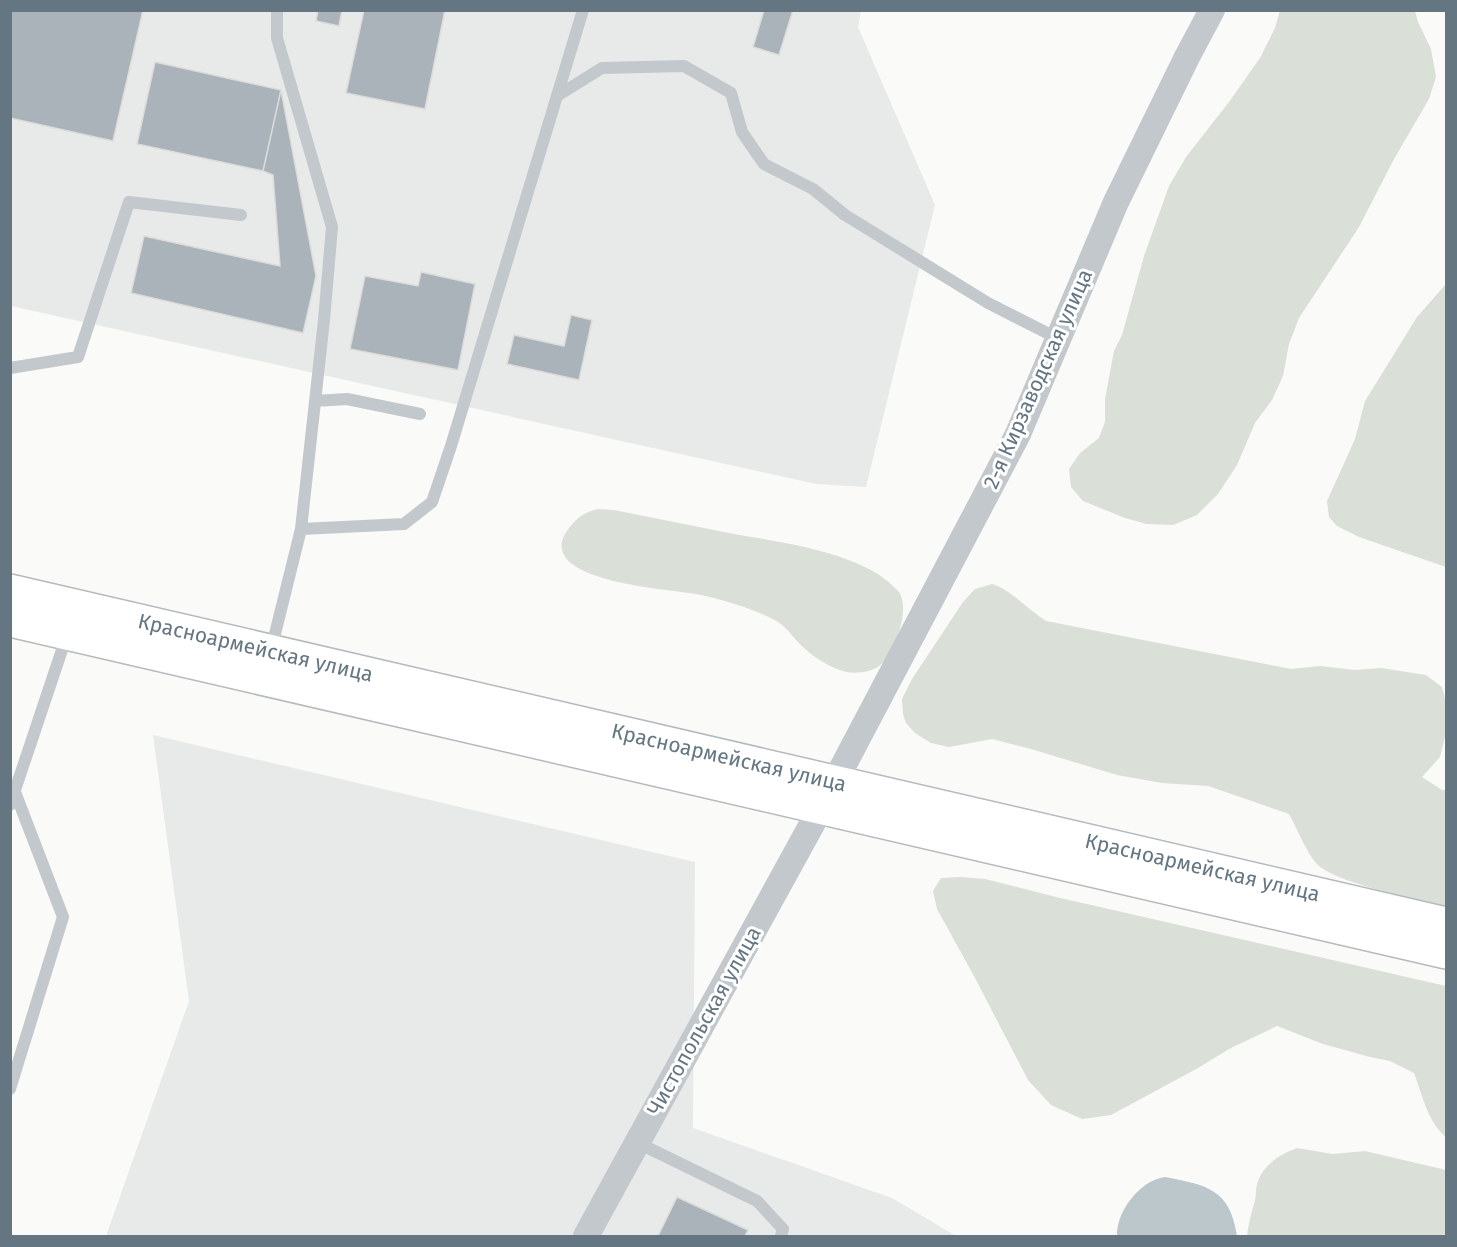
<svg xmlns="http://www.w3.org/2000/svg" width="1457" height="1247" font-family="'Fira Sans',sans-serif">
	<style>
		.built { fill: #e8e9e9 }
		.green { fill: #dadfd7 }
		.water { fill: #bbc7cb }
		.building { fill: #aab3b9; stroke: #dcdcda; stroke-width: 1.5 }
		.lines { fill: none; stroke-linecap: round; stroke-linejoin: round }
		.primary-casing { stroke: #b5babe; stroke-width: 36 }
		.service { stroke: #c3c8cc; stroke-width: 12 }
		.minor { stroke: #c3c8cc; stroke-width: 26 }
		.primary { stroke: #fff; stroke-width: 33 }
		.labels { text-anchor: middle; stroke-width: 6; stroke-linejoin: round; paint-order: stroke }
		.street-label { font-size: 21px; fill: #657683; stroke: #fff }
	</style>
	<rect width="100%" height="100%" fill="#fafaf8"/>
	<path class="built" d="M11,11H861L858,27L935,205L866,487L816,484L11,306Z
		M153,735L695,862L693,1128L892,1198L956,1236H106L189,1001Z"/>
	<path class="green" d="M1280,10L1415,11L1418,22L1431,49L1436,77L1429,99L1394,159L1359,227L1299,318L1289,344L1283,376L1272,400L1255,423L1237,465L1218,494L1197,515L1173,525L1147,524L1125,518L1083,501L1071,487L1069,469L1080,453L1099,438L1105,422V399L1114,351L1122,335L1144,256L1169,186L1186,157L1229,102L1260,58L1275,28Z
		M1446,284V567L1359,537L1337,526L1329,517L1327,501L1355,439L1365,401L1417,317Z
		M598,509L614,510C652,518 691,525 729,533C778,542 865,552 898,591C912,607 894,658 876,668C865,674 848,674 837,669C825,664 812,656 803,647C795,640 789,630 781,624C771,617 755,611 744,607C729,602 712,597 696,594C668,589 528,581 569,528C578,517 584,512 598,509Z
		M992,584C1013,591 1027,609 1046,621L1291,669L1320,666L1355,670L1381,668L1426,675L1442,687L1446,703V733L1440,757L1422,777L1442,790H1446V906C1418,899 1333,883 1316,863C1306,852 1297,828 1289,814L1208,786L1162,783L1117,775L1031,749L992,739L949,747L931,743L915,733L906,723L903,714L902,699L912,679L963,602L975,589Z
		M960,877L985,879L1056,897L1446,986V1137C1428,1123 1422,1094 1414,1073L1390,1061L1370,1057L1323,1044L1277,1026L1229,1049L1198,1068L1111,1115L1082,1119L1051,1105L1028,1080L974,976L937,909L933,891L941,878Z
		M1297,1148L1333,1154L1365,1151L1446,1170V1236H1247C1248,1225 1251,1215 1254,1204C1257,1197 1255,1188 1258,1181C1265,1163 1281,1154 1297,1148Z"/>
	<path class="water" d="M1165,1177C1207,1185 1230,1189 1237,1236H1117C1116,1212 1140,1180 1165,1177Z"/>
	<path class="building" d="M10,10H143L113,141L10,118Z
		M318,10H342L339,26L316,21Z
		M364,10H445L425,109L346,93Z
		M764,10H793L779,55L753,47Z
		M155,62L281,90L263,171L137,144Z
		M281,90L316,276L303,333L131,293L144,236L280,266L273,175L263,171Z
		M421,272L475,284L458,370L350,349L365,276L418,286Z
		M571,315L592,320L579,380L507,364L514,335L564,346Z
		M677,1197L748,1230L745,1236H658Z"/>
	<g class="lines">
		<g class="primary-casing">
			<g id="primary">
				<path id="s1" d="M10,591L1446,924"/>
				<path d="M10,620L1446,952"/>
			</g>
		</g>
		<path class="service" d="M557,96L602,68L684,66L731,93L742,132L764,164L813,189L845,215L988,303L1059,339
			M10,368L78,357L129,202L241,215
			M315,401L347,399L420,414
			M301,529L404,524L432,502L451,446L583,10
			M271,650L301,529L324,320L332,227L277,38V10
			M10,805L67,635
			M10,1089L63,917L15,792
			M636,1142L757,1201L783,1229L781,1236"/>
		<path class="minor" d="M586,1236L822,806L1018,434L1116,202L1187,57L1212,10"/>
		<use href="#primary" class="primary"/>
	</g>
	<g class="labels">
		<g class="street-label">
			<text transform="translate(1038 379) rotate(-66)" y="7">2-я Кирзаводская улица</text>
			<text dy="7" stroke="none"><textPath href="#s1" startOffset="252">Красноармейская улица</textPath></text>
			<text dy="7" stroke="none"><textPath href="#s1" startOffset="738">Красноармейская улица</textPath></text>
			<text dy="7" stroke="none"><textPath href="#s1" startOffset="1224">Красноармейская улица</textPath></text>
			<text transform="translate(704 1021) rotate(-61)" y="7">Чистопольская улица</text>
		</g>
	</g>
	<rect width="1457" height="1247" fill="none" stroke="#657683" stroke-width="24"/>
</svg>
